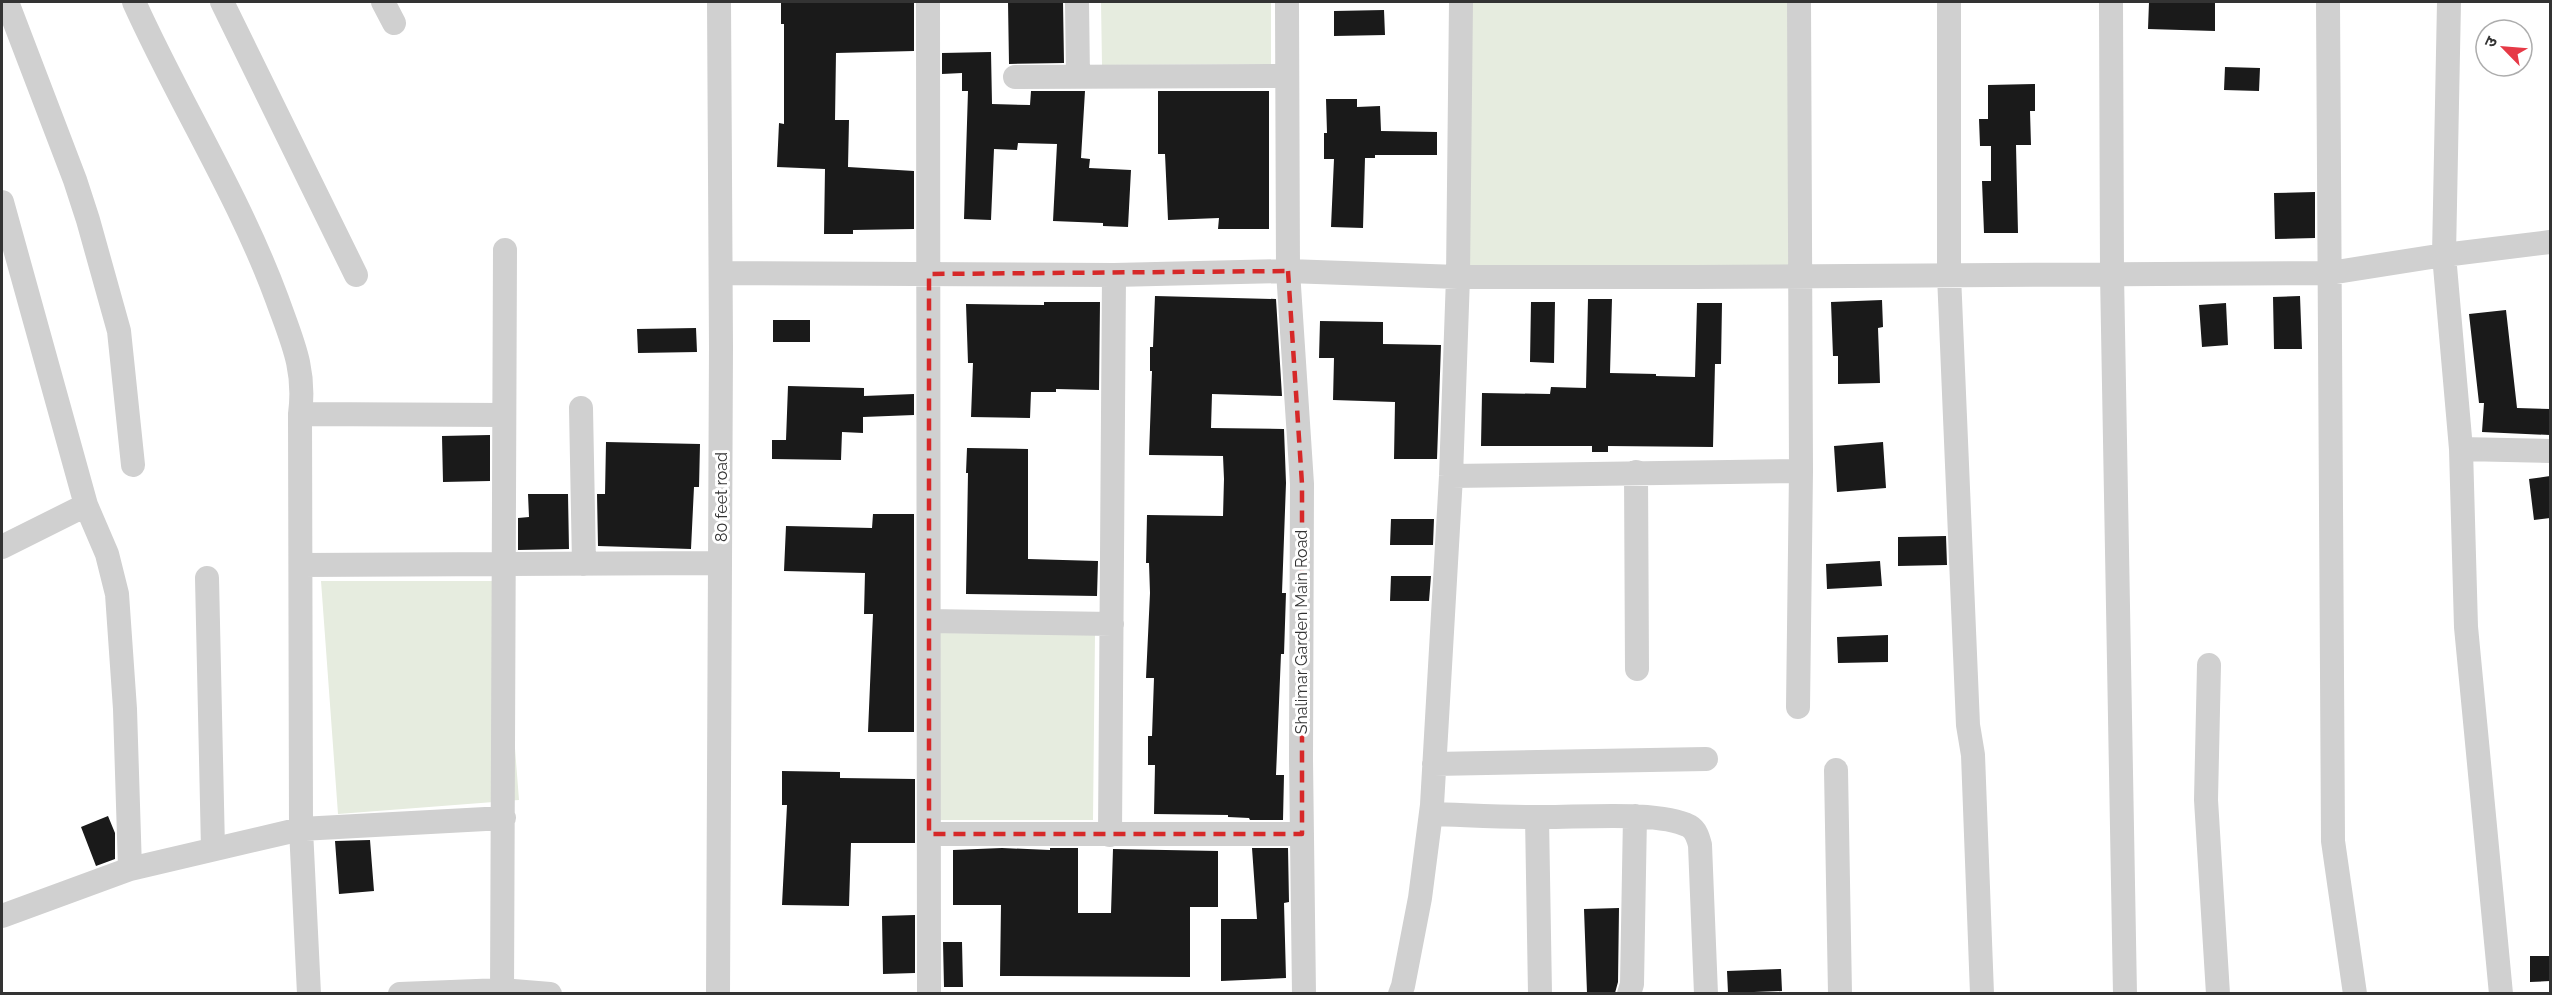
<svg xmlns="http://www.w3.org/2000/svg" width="2552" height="995" font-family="Raleway,'Noto Sans Devanagari',sans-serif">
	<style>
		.green { fill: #e6ecdf }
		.building { fill: #1a1a1a }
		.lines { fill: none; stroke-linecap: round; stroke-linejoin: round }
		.minor { stroke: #d0d0d0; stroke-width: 24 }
		.marked { fill: none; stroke: #d62828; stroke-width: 4.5; stroke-dasharray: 12 8; stroke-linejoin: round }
		.labels { text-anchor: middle; stroke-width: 6; stroke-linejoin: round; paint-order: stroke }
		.street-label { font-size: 16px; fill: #333; stroke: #fff }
	</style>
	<rect width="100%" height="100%" fill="#fff"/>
	<path class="green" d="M1101,2H1271V64L1102,65Z
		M1461,2H1798L1800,276L1458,277Z
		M321,581H502L519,800L338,814Z
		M936,633L1095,634L1093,820H934Z"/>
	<path class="building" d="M781,2H914V51L836,53L835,120H849L848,167L914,171V229L853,230V234H824L825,169L777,167L779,123L784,124V24H781Z
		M1008,2H1063L1064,63L1009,64Z
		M2149,2H2215V31L2148,29Z
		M1384,10L1385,35L1334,36V11Z
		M991,52L992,104L1030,105L1031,91H1085L1081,158L1090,159L1089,168L1131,170L1128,227L1103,226V223L1053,221L1057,144L1018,143L1017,150L994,149L991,220L964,219L968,91H962V73L942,74V53Z
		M2225,67L2260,68L2259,91L2224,90Z
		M2035,84V111H2030L2031,145H2016L2018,233H1984L1982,181H1991V146H1980L1979,119H1988V85Z
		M1158,91H1269V229H1218L1219,218L1168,220L1165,154H1158Z
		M1326,99H1357V107L1380,106L1381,131L1437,132V155H1375V158H1365L1363,228L1331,227L1334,159H1324V133H1327Z
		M2315,192V238L2275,239L2274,193Z
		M1155,296L1276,299L1282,396L1212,394L1211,428L1284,429L1286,483L1282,593H1286L1284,654H1281L1276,775H1284L1283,820H1250L1249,818L1228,817V815L1154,814L1155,765H1148V736H1152L1154,678H1146L1150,593L1149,563H1146L1147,515L1223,516L1224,479L1223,456L1149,455L1152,371H1150V347H1153Z
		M2300,296L2302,349H2274L2273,297Z
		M1588,299H1612L1610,373L1656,374V376L1695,377L1697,303H1722L1721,364H1715L1713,447L1608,446V452H1592V446H1481L1482,393L1550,394L1551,387L1586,388Z
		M1882,300L1883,327L1878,328L1880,383L1838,384V356H1833L1831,302Z
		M1044,302H1100L1099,390L1056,389V392H1031L1030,418L971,417L973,363H968L966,304L1044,305Z
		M1531,302H1555L1554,363L1530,362Z
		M2226,303L2228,345L2202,347L2199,305Z
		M2506,310L2517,408L2550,409V435L2482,432L2484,403H2479L2469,314Z
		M773,320H810V342H773Z
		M1320,321L1383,322V344L1441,345L1437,459H1394L1395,402L1333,400L1334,358H1319Z
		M696,328L697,352L638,353L637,329Z
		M788,386L864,388V396L914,394V415L863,417V433L842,432L841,460L772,459V440H786Z
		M490,435V481L443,482L442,436Z
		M606,442L700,444L699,487H694L691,549L598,546L597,494H605Z
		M1883,442L1886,488L1837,492L1834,446Z
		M967,448L1028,449V559L1098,561L1097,596L966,594L968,473H966Z
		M2550,476V518L2534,520L2529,479Z
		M528,494H568L569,549L518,550V518L529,517Z
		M873,514H914V732H868L873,614H864L865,573L784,571L786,526L872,528Z
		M1391,519H1434L1433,545H1390Z
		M1946,536L1947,565L1898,566V537Z
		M1880,561L1882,586L1827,589L1826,564Z
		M1391,576H1431L1429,601H1390Z
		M1888,635V662L1838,663L1837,637Z
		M782,771L840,772V778L915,779V843H851L849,906L782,905L787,805H782Z
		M108,816L115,833V859L96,866L81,827Z
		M370,840L374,891L339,894L335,841Z
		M1002,848L1050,850V848H1078V913H1111L1113,849L1218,851V907H1190V977L1000,976L1001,905H953V850Z
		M1252,848H1288L1289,902L1284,903L1286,978L1221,981V919H1257Z
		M1619,908L1618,982L1615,993H1587L1584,909Z
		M915,915V973L883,974L882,916Z
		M943,942H962L963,987H944Z
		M2530,956H2550V981L2530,982Z
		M1781,969L1782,991L1728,993L1727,971Z"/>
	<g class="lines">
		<path class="minor" d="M7,2L75,180L88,220L119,331L133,465
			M134,2C179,102 239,196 277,299C292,341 306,369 300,414
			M222,2L356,275
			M383,2L394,23
			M928,2L929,994
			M1077,2L1078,77
			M1287,2L1288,271L1302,484L1301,760L1304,994
			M1949,2V275L1968,725L1973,755L1982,994
			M2111,2L2112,274L2125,994
			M2328,2L2333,841L2355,994
			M2449,2L2444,255L2461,449L2466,627L2501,994
			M1015,77L1287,76
			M2,202L86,505L107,554L117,594L125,709L130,869
			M721,273L1114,275L1288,271L1458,277H1694L2330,273L2444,255L2550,242
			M581,408L584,564
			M2461,449L2550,451
			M1636,472L1637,669
			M1451,476L1801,471
			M2,547L86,505
			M301,565L720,563
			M207,578L213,849
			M929,621L1112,624
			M2209,665L2206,800L2218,994
			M1798,707L1801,471L1799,2
			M1434,764L1706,759
			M1836,770L1840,994
			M1431,814C1466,815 1502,817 1537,817C1573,818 1659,810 1689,826C1696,830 1698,837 1700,845L1706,994
			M1537,817L1540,994
			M929,834H1302
			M1110,835L1114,275
			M2,916L130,869L301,829L504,818
			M309,994L301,829L300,414L504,415
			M400,994L502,990L550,994
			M502,994L505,250
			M718,994L721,347L719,2
			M1400,994L1403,986L1420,898L1432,805L1451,476L1458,277L1461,2
			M1629,994L1632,984L1635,816"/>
	</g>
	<path class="marked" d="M1288,271L1302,484V834H929V274Z"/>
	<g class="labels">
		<g class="street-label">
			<text transform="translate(721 497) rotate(-90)" y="6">80 feet road</text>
			<text transform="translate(1301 632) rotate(-90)" y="6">Shalimar Garden Main Road</text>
		</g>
	</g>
	<rect width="2552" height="995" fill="none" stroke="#333333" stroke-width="6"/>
	<g transform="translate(2504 48) rotate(295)"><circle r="28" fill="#ffffff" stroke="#adadad" stroke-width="1.5"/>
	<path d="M0-4.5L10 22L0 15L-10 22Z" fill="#e63946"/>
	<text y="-9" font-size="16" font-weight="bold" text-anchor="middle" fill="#333333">उ</text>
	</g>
</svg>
